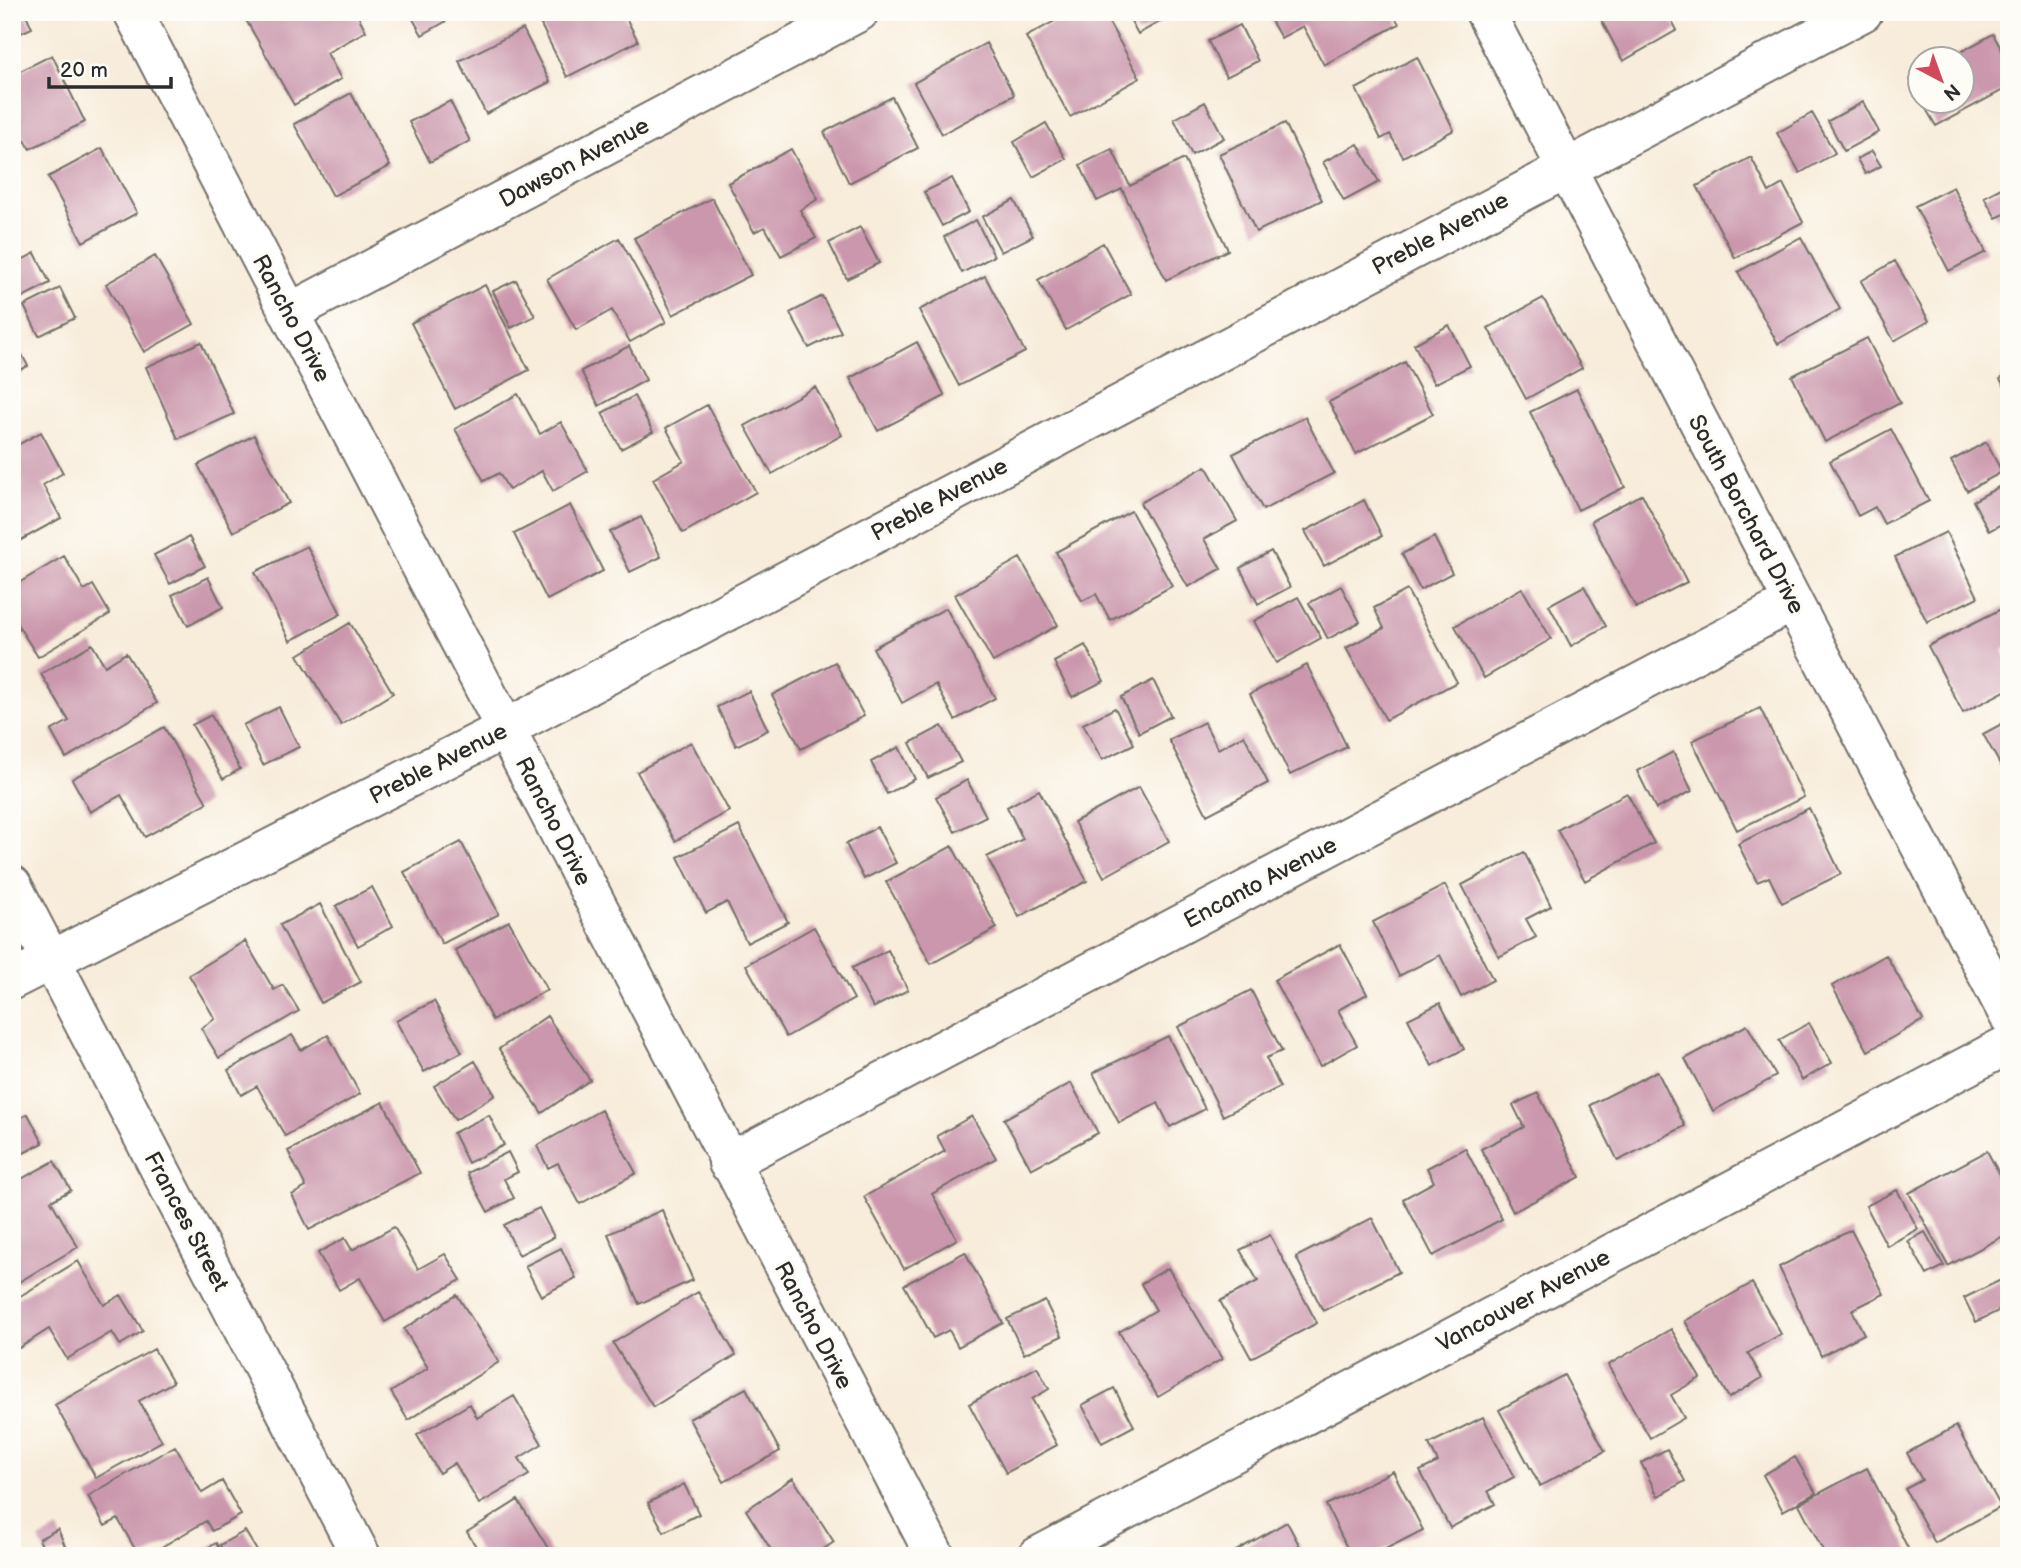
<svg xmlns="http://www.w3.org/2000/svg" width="2021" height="1568" font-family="'Balsamiq Sans',sans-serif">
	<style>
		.building { fill: #ca97ac }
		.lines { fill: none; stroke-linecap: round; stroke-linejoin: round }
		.minor-casing { stroke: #736f68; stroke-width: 42 }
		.minor { stroke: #fff; stroke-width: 38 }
		.labels { text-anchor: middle; stroke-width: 7; stroke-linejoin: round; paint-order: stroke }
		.street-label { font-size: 23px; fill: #2b2b2b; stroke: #fdfcf7 }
	</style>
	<rect width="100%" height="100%" fill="#fdfcf7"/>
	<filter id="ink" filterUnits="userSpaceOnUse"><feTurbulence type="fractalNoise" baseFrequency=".0143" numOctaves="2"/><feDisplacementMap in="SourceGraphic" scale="14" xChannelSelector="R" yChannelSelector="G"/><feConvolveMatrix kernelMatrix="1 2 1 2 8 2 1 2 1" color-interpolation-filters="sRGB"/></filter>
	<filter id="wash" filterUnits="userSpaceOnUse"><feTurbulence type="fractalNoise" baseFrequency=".00686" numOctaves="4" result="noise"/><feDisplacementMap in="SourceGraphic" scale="28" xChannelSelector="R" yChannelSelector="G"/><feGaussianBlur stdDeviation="1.57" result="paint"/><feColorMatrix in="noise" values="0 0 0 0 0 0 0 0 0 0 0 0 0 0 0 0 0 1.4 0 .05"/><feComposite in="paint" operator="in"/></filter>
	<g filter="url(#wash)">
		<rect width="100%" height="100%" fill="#f8ecda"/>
		<g id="blocks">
			<path class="building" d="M12,12H25L32,28L12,37Z
				M255,12H356L366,31L327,53L341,79L294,105L245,18Z
				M409,12H453L455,16L422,35Z
				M561,12H623L638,41L567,77L540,23Z
				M1071,12H1103L1140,78L1070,117L1026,37Z
				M1126,12H1178L1138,34Z
				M1266,12H1392L1399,24L1324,65L1303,26L1281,38Z
				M1597,12H1667L1677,30L1623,61Z
				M1720,12H1742L1725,21Z
				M1240,25L1258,61L1226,77L1208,41Z
				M523,29L550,82L486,114L459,61Z
				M1993,34L2009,63V87L1936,126L1922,102H1962V60H1946Z
				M986,43L1014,95L942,134L914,83Z
				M52,55L85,122L30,149L12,117V75Z
				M1417,57L1454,130L1403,157L1390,134L1381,139L1356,89Z
				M1920,73V97L1910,79Z
				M351,93L390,166L333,196L294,124Z
				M892,97L918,148L849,183L824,132Z
				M450,101L470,141L430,162L409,122Z
				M1205,102L1224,138L1192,155L1174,119Z
				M1863,102L1879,132L1844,151L1828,121Z
				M1812,113L1835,153L1800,173L1777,133Z
				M1046,123L1066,159L1033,177L1014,142Z
				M1285,123L1322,200L1256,232L1219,154Z
				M1358,144L1379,182L1344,201L1323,162Z
				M102,148L137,213L83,242L48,177Z
				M791,149L818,199L800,210L816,238L781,256L765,227L754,232L728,183Z
				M1112,149L1130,186L1184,159L1228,250L1166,280L1122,189L1097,201L1080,165Z
				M1872,151L1881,166L1865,174L1857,159Z
				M1751,157L1769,192L1783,184L1803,222L1735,258L1697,186Z
				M952,178L969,212L942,226L924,192Z
				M2009,184V212L1996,218L1984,197Z
				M1953,187L1986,252L1949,271L1915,206Z
				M712,198L751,275L673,315L634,238Z
				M1014,200L1033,236L1001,252L982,217Z
				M976,220L994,256L962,273L944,237Z
				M860,227L879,263L847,279L829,243Z
				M1801,237L1840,309L1778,344L1738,272Z
				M619,238L666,322L630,342L612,310L576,330L547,279Z
				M1103,243L1131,294L1066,330L1038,280Z
				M35,253L50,283L15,301L12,295V265Z
				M155,256L194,324L144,352L106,284Z
				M1895,261L1929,321L1894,341L1861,281Z
				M985,276L1025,352L959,386L919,310Z
				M516,280L535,316L511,328L493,291Z
				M485,285L529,370L455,409L411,323Z
				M60,288L75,318L39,336L24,306Z
				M822,296L841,332L809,348L790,313Z
				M1543,298L1582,368L1526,399L1488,328Z
				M1449,325L1470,366L1434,384L1414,344Z
				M12,336L28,366L12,374Z
				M1867,338L1900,403L1825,442L1792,376Z
				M201,342L234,414L178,439L146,367Z
				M917,342L945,396L878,431L850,378Z
				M629,346L646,380L599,406L581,371Z
				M1405,362L1433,414L1356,454L1329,402Z
				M2009,374V394L2000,379Z
				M815,387L842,435L772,474L745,426Z
				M1577,389L1625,487L1578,510L1530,412Z
				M518,394L540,434L561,422L588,471L553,491L542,471L509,490L499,473L484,481L455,429Z
				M634,396L653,432L621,449L602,413Z
				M707,405L756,492L683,533L653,479L684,461L666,428Z
				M1305,417L1334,473L1263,510L1233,454Z
				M1891,429L1929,501L1884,524L1875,507L1858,516L1830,461Z
				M41,432L63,473L43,485L61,518L12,545V448Z
				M254,435L289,503L233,532L198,465Z
				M1986,442L2002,472L1967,491L1951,461Z
				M1206,466L1237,521L1204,539L1221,569L1188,587L1140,503Z
				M2008,482L2009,520L1989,531L1973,501Z
				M1642,494L1687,582L1636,608L1591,521Z
				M1364,500L1382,536L1324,566L1305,531Z
				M570,505L603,571L547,600L514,534Z
				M1131,511L1172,586L1110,620L1096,594L1082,601L1056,552Z
				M641,517L661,557L630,572L610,532Z
				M1946,532L1978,597L1927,622L1895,557Z
				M189,537L205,566L170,584L154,555Z
				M1434,537L1452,573L1420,590L1402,554Z
				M307,546L341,614L290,641L255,572Z
				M1271,551L1290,587L1258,604L1240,568Z
				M64,556L84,590L93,585L110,614L38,657L12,616V587Z
				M1020,558L1058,625L993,662L955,595Z
				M208,577L223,607L188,626L172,595Z
				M1341,586L1360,622L1328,639L1309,603Z
				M1584,586L1606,626L1571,646L1549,605Z
				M1522,588L1551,639L1484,678L1455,626Z
				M1407,590L1457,682L1386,720L1346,648L1384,628L1374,608Z
				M1298,597L1321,638L1276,663L1254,621Z
				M2009,605V647L2003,650L2009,662V689L1963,713L1928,646Z
				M946,608L995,698L955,720L936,684L902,703L873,648Z
				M350,623L393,693L341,725L298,655Z
				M92,644L105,666L126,653L157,703L66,758L51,731L69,721L41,674Z
				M1085,645L1104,681L1072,697L1054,662Z
				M835,662L864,716L801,749L772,695Z
				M1307,665L1347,747L1290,775L1250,694Z
				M1153,680L1171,716L1139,733L1121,697Z
				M749,691L768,730L736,746L717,707Z
				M279,707L299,747L263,765L243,725Z
				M1115,708L1134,744L1102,760L1083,724Z
				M1760,708L1804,797L1737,830L1692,741Z
				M211,715L240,769L223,779L192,725Z
				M2009,720V780L1983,734Z
				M1204,722L1218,749L1244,735L1268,783L1207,815L1169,740Z
				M942,726L961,762L928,778L910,743Z
				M164,727L207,803L145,837L121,795L90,812L72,779Z
				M691,742L729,811L675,841L637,772Z
				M899,747L915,779L887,794L871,762Z
				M1673,752L1692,791L1656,809L1637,771Z
				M967,780L986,816L955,832L936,797Z
				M1139,787L1169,841L1104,877L1074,822Z
				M1039,790L1087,881L1019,917L987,857L1023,839L1007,807Z
				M1627,793L1654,843L1585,881L1557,830Z
				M1809,808L1841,874L1782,903L1769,877L1757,882L1738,844Z
				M739,826L788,922L747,943L727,902L706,913L678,857Z
				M877,827L896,863L864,879L846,844Z
				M461,842L499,914L442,944L404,872Z
				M952,846L997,928L931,964L886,882Z
				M1524,852L1551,906L1526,919L1536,937L1499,957L1462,885Z
				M1445,885L1493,980L1461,997L1440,955L1399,976L1373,922Z
				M372,887L393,926L358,946L336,906Z
				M320,904L361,982L321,1003L280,925Z
				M509,921L547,990L492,1020L455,950Z
				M814,927L854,999L786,1037L746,965Z
				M245,941L274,990L283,985L299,1011L219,1058L201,1028L215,1019L189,975Z
				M1340,944L1367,994L1338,1010L1357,1045L1320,1066L1274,980Z
				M888,950L908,990L873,1008L852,968Z
				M1886,955L1923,1020L1868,1051L1832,986Z
				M1251,990L1282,1051L1266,1058L1280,1087L1223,1116L1178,1027Z
				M434,1001L462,1052L424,1072L396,1021Z
				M1440,1003L1464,1049L1432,1066L1408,1019Z
				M547,1016L590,1080L542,1113L499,1049Z
				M1809,1023L1832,1063L1802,1080L1779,1040Z
				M1747,1025L1776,1076L1713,1111L1685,1059Z
				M292,1035L301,1050L328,1035L360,1094L285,1136L257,1086L241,1095L228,1070Z
				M1168,1036L1205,1109L1170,1127L1158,1103L1119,1123L1093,1073Z
				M475,1061L495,1095L455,1120L434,1086Z
				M1657,1071L1685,1126L1618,1161L1590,1105Z
				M1071,1083L1098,1133L1031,1169L1004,1119Z
				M1538,1093L1580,1177L1513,1212L1481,1149L1524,1127L1513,1105Z
				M383,1102L420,1173L309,1230L292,1195L306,1187L288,1151Z
				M601,1110L636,1173L580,1204L558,1163L548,1168L537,1146Z
				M28,1114L43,1143L12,1159V1122Z
				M489,1115L504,1145L468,1163L453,1133Z
				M972,1116L996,1158L932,1194L957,1239L904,1269L864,1197L945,1151L937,1136Z
				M1465,1148L1502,1219L1433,1256L1403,1199L1434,1182L1427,1168Z
				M1987,1151L2009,1192V1233L1948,1266L1909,1193Z
				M508,1152L518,1172L504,1179L514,1198L488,1212L467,1173Z
				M54,1161L71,1190L51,1201L78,1247L12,1286V1184Z
				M1897,1190L1918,1229L1887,1246L1866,1206Z
				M539,1208L554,1237L519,1255L504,1225Z
				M662,1210L693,1280L639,1304L608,1234Z
				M1372,1218L1399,1272L1323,1311L1296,1257Z
				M394,1227L418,1269L445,1254L461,1280L385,1322L360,1278L339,1290L318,1253L345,1238L352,1250Z
				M1851,1230L1884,1294L1852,1310L1864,1334L1821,1356L1779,1267Z
				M1925,1232L1944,1266L1927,1275L1908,1241Z
				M1270,1235L1317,1323L1251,1358L1220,1301L1258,1281L1240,1250Z
				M561,1248L576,1278L541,1296L525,1266Z
				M965,1252L1003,1323L958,1347L949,1330L933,1338L904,1285Z
				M78,1261L104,1305L121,1295L143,1331L120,1345L112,1332L67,1359L49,1329L19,1348L12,1337V1301Z
				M1168,1268L1222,1359L1158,1397L1119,1332L1156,1310L1141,1284Z
				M2009,1276V1328L2000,1310L1976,1322L1964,1298Z
				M1752,1283L1781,1334L1748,1353L1762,1378L1729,1398L1685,1321Z
				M698,1292L736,1355L653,1407L613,1343Z
				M457,1295L499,1362L408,1420L391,1392L428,1368L404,1329Z
				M1045,1301L1062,1336L1024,1354L1007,1319Z
				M1671,1329L1700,1378L1671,1395L1684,1418L1650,1438L1608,1365Z
				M154,1349L173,1382L139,1401L162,1441L96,1478L55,1405Z
				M1037,1367L1049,1389L1032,1399L1057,1445L1006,1473L969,1404Z
				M1564,1375L1605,1451L1540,1486L1499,1410Z
				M746,1388L780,1451L724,1482L689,1419Z
				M1114,1388L1134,1426L1102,1443L1082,1405Z
				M514,1396L542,1444L519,1458L529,1475L479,1504L455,1463L439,1473L417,1435L470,1404L477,1418Z
				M1483,1417L1514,1477L1488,1491L1495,1504L1450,1528L1420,1471L1438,1462L1429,1444Z
				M1956,1426L2001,1507L1935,1543L1905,1489L1922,1480L1907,1453Z
				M175,1446L202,1493L222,1481L241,1515L212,1531L206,1521L146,1556H139L118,1519L105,1526L88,1496Z
				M1667,1449L1685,1481L1658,1496L1641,1463Z
				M1795,1457L1816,1493L1783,1511L1763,1475Z
				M1867,1468L1912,1556H1826L1799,1504Z
				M1393,1471L1423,1530L1372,1556H1351L1326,1505Z
				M793,1478L834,1542L813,1556H775L746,1510Z
				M684,1484L699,1514L664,1532L648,1503Z
				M518,1500L553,1556H482L467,1532Z
				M1287,1522L1305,1556H1227Z
				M58,1529L67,1551L46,1556L39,1539Z
				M245,1531L257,1551L248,1556H226L220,1545Z
				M216,1543L223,1556H194Z"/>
		</g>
	</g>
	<g filter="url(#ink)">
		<use href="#blocks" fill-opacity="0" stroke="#736f68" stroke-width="2"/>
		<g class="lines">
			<g class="minor-casing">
				<path id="minor" d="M133,12L935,1556
					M1485,12L2009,1016
					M289,313L859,12
					M12,885L361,1556
					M12,980L507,728L1863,12
					M728,1163L1793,602
					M1038,1556L2009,1044"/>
			</g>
			<use href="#minor" class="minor"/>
		</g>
	</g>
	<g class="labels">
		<g class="street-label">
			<text transform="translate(574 162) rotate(-28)" y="8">Dawson Avenue</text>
			<text transform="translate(1440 233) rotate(-28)" y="8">Preble Avenue</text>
			<text transform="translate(292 318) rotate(62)" y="8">Rancho Drive</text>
			<text transform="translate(939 499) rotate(-28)" y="8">Preble Avenue</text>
			<text transform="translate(1747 514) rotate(62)" y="8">South Borchard Drive</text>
			<text transform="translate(438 763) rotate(-27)" y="8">Preble Avenue</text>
			<text transform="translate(554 821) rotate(63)" y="8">Rancho Drive</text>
			<text transform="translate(1260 882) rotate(-28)" y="8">Encanto Avenue</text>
			<text transform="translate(187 1221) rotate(62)" y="8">Frances Street</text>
			<text transform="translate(1523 1300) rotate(-28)" y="8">Vancouver Avenue</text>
			<text transform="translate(814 1325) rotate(62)" y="8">Rancho Drive</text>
		</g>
	</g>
	<rect width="2021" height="1568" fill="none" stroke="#fdfcf7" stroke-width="42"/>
	<g transform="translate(1941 80) rotate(139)"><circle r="33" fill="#fdfcf7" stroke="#a9a8a5" stroke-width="2"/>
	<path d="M0-5L12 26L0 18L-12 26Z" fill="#d1495b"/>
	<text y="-10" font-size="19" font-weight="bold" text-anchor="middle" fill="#2b2b2b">N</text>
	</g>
	<path d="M49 77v10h122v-10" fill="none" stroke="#2b2b2b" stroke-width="3.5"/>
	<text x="60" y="77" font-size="21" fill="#2b2b2b" stroke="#fdfcf7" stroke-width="5" paint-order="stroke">20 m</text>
</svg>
